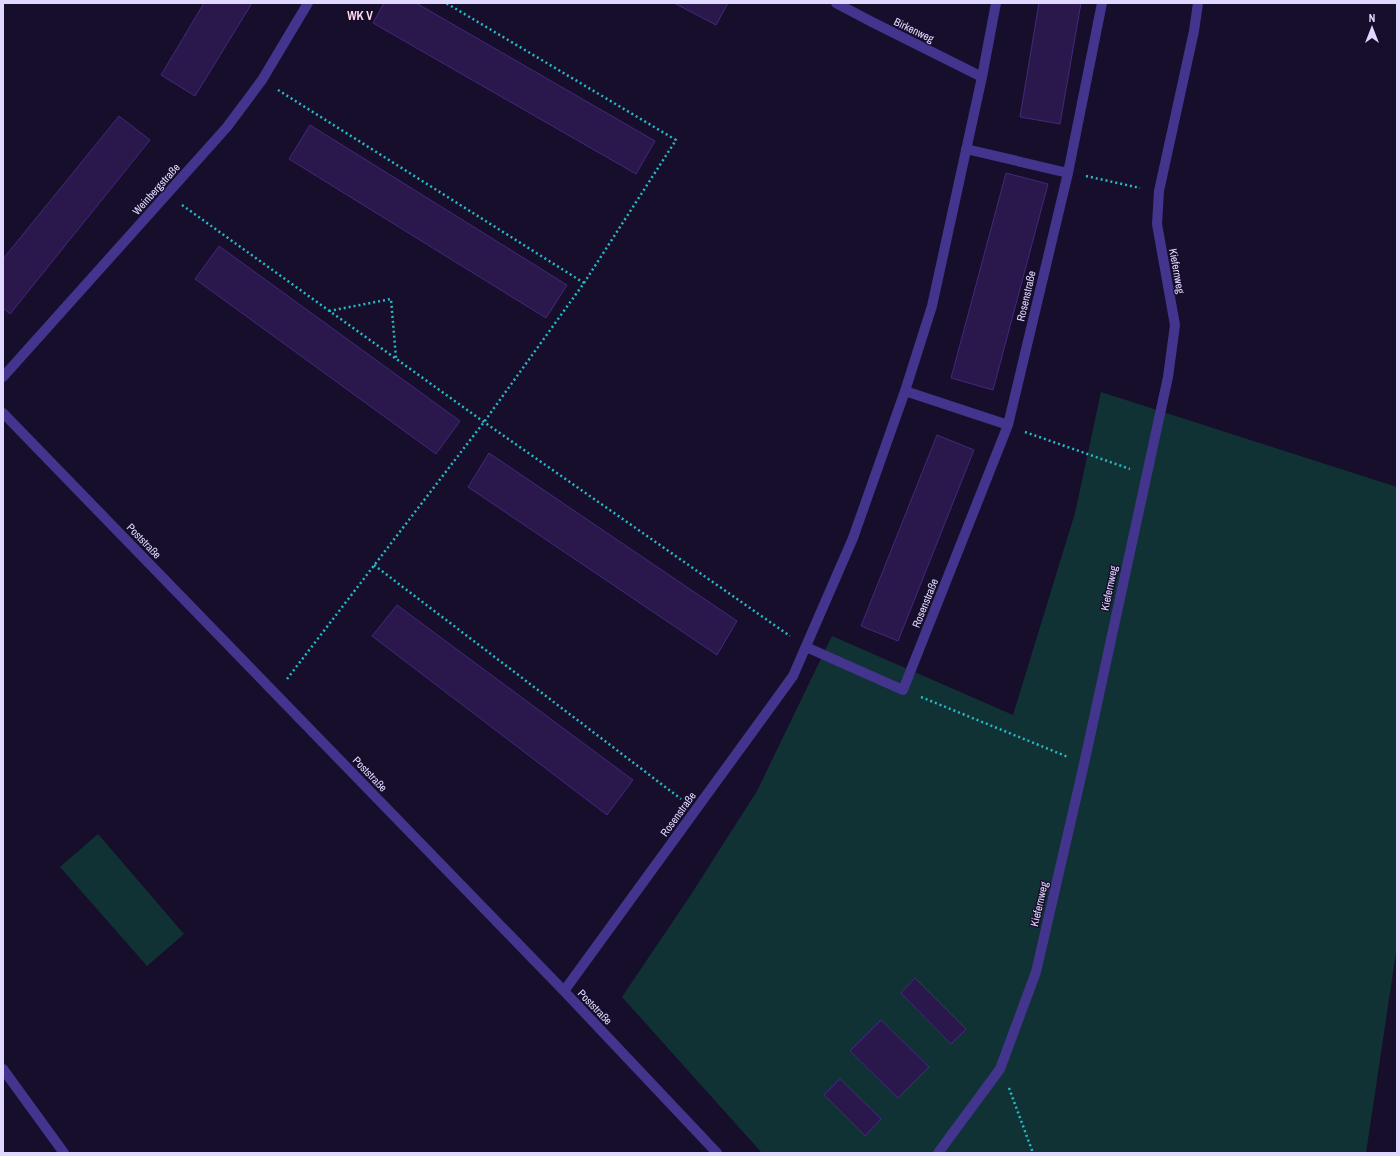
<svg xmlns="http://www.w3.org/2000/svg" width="1400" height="1156" font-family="'Archivo Narrow',sans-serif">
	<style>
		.green { fill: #103235 }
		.building { fill: #2a184d; stroke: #43287b }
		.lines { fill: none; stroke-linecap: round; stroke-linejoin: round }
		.path { stroke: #24bcc6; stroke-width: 2.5; stroke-dasharray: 2 3; stroke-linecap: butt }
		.minor { stroke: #43358e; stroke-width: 10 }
		.labels { text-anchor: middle; stroke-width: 3; stroke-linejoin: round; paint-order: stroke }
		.street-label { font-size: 11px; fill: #e1d8ff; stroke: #170e2b }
		.neighbourhood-label { font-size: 12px; font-weight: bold; fill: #ffdaed; stroke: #170e2b }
	</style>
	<rect width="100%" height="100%" fill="#170e2b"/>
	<path class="green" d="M1101,392L1397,487V946L1366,1153H762L622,997L690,896L757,791L832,636L1013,715L1075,513Z
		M98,834L184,934L147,966L60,867Z"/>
	<path class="building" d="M204,3H252L195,96L161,75Z
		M384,3H416L655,141L636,174L373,23Z
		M674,3H728L716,25Z
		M1039,3H1081L1060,124L1020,117Z
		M119,116L150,140L10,314L3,308V259Z
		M310,125L567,285L546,318L289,159Z
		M1006,173L1048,184L993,390L951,378Z
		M219,246L460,421L436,454L195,279Z
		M937,435L974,450L898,641L861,626Z
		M489,453L737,621L717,655L468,487Z
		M397,605L633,780L607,815L372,636Z
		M915,978L966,1029L951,1044L901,993Z
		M881,1020L929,1067L898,1098L850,1051Z
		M840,1079L881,1119L865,1136L824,1095Z"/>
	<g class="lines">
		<path class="path" d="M278,90L584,283
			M1086,176L1140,188
			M182,205L484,422L790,636
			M329,311L391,299L396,358
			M1025,432L1130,469
			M374,565L681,799
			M287,679L484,422L584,283L676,140L446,3
			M921,697L1068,757
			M1009,1088L1033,1153
			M1397,1153V1152"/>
		<path class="minor" d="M836,3L872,22L982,77
			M966,149L1068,173
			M3,377L227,127L262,80L308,3
			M905,391L1008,425
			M3,413L564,991L717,1153
			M806,647L903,690L1008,425L1068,173L1102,3
			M564,991L793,676L853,538L905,391L932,306L982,77L996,3
			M3,1069L64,1153
			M938,1153L1000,1069L1036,972L1084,764L1168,377L1175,325L1157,224L1159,191L1194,31L1198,3"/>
	</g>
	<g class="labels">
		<g class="street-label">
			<text transform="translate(914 30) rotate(26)" y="4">Birkenweg</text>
			<text transform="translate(156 189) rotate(-48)" y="4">Weinbergstraße</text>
			<text transform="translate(1177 271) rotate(80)" y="4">Kiefernweg</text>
			<text transform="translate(1026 296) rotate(-77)" y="4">Rosenstraße</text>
			<text transform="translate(144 541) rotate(46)" y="4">Poststraße</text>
			<text transform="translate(1109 588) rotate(-78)" y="4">Kiefernweg</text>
			<text transform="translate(925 603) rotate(-68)" y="4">Rosenstraße</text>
			<text transform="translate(370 774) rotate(46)" y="4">Poststraße</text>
			<text transform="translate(678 814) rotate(-54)" y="4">Rosenstraße</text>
			<text transform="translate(1039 904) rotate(-77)" y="4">Kiefernweg</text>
			<text transform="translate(595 1007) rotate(46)" y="4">Poststraße</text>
		</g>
		<g class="neighbourhood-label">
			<text x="360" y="20">WK V</text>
		</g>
	</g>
	<rect width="1400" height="1156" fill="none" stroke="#e1d8ff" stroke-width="8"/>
	<g transform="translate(1372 28)" stroke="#170e2b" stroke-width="3" paint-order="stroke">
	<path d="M0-3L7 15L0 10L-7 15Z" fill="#e1d8ff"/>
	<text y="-6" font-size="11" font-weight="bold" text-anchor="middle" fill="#e1d8ff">N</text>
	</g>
</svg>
